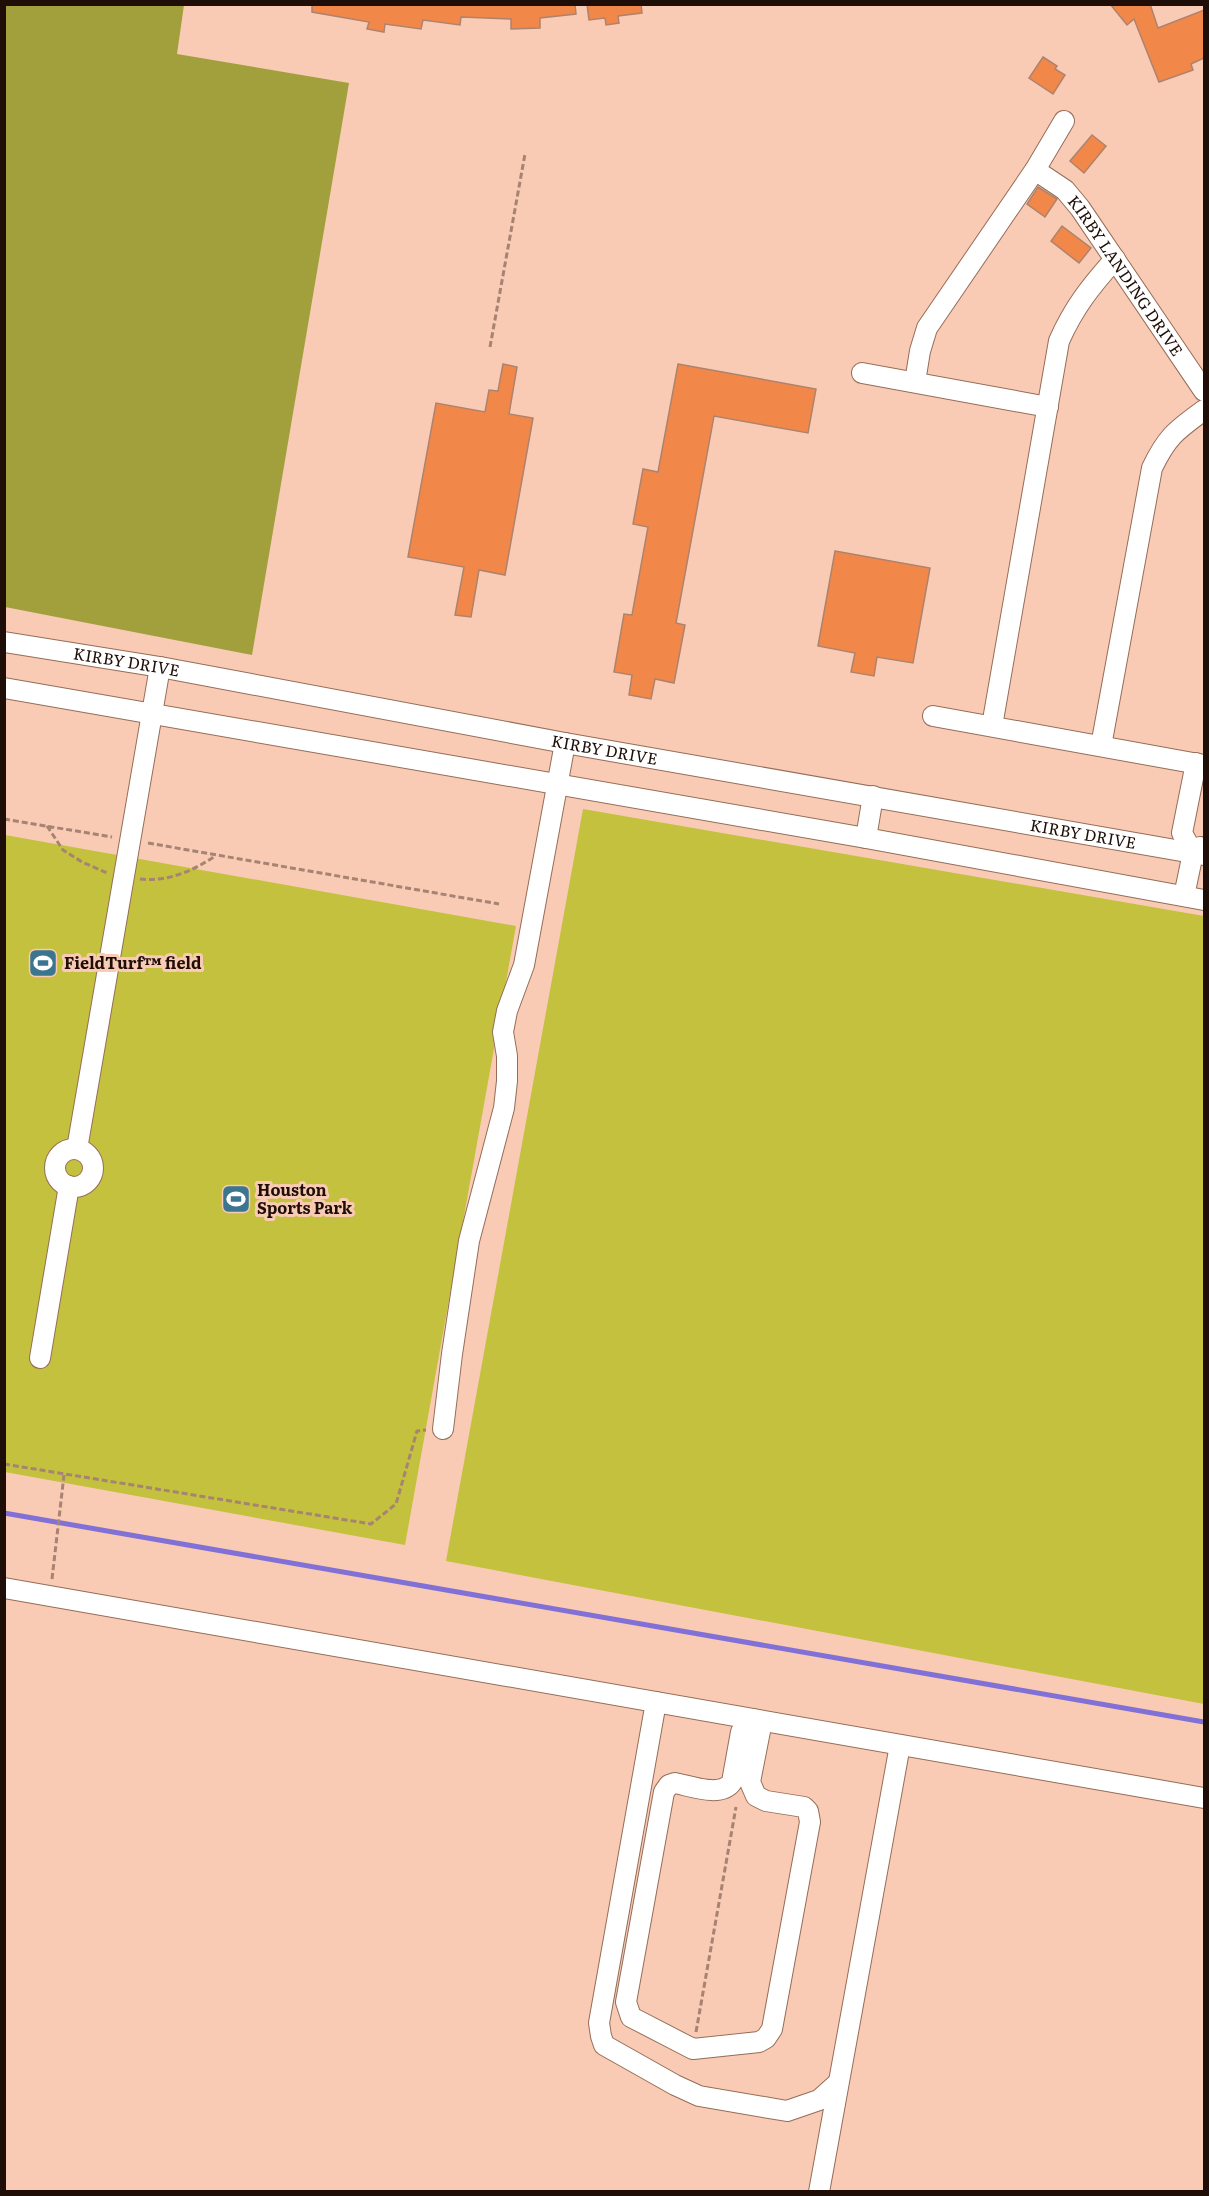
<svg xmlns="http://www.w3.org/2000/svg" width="1209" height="2196" font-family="Literata,serif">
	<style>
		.green { fill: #c3c13e }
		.forest { fill: #a2a03d }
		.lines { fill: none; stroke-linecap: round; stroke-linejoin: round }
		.stream { stroke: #8171d7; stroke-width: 5 }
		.building { fill: #f2874a; stroke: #ad836d; stroke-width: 1.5 }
		.minor-casing { stroke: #956d58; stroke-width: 22 }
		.path { stroke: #a68372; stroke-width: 3; stroke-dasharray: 6 3; stroke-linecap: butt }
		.minor { stroke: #fff; stroke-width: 20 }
		.labels { text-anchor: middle; stroke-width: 6; stroke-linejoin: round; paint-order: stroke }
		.street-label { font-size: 16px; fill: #1e0e07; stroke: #f9cbb4 }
		.poi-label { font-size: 16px; font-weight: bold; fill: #1e0e07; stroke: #f9cbb4; text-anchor: start }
	</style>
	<rect width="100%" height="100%" fill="#f9cbb4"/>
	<path class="green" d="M583,809L1204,916V1704L446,1561Z
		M5,835L516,926L405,1545L5,1472Z"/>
	<path class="forest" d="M4,5H184L177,54L349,83L252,655L5,607Z"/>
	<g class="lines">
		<path class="stream" d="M4,1513L1204,1722"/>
	</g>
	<path class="building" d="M312,4H575L576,14L540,18V28L511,29V19L461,17L460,25L423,20L421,29L385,24L384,32L367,29L369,22L312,12Z
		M587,4H641L642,13L618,16L619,23L606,25L605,18L589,20Z
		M1110,4H1150L1158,28L1204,10V58L1191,64L1193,70L1159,82L1134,19L1127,25Z
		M1043,57L1057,66L1055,69L1065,75L1053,94L1029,78Z
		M1092,135L1106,146L1084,173L1070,161Z
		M1038,187L1057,199L1045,217L1027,204Z
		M1062,226L1091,248L1079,263L1051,241Z
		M503,364L517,367L509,414L533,418L505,575L479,570L471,617L455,615L464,567L408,557L436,403L485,412L489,390L498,391Z
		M678,364L816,389L808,433L714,416L676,623L685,625L674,683L655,679L651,699L629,695L632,675L614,672L624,614L632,615L648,527L633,524L643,469L658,472Z
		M835,551L930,568L913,663L877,657L874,676L851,672L855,653L818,646Z"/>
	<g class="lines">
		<g class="minor-casing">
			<g id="minor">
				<path id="s1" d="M1035,170L1065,190L1080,208L1204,391"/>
				<path d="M862,373L1048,407"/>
				<path d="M915,382L920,351L927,328L1035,170L1064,121"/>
				<path id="s2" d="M4,642L160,667L565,743L1204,855"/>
				<path d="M4,688L866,838L1204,900"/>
				<path d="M933,716L1204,765"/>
				<path d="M992,726L1059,341C1074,307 1091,286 1115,259"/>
				<path d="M1101,746L1152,468C1168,435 1177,430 1204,410"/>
				<path d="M1196,763L1182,833L1193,853L1200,847"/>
				<path d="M866,838L873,796"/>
				<path d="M1184,896L1193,853"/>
				<path d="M77,1149L160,667"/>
				<circle cx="74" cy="1168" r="19"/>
				<path d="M40,1358L69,1186"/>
				<path d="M443,1429L452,1354L469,1241L504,1108L507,1081V1056L503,1032L507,1011L524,965L565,743"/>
				<path d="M4,1588L1204,1798"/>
				<path d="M656,1702L599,2023L601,2036L604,2045L675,2085L699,2096L787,2111L819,2100L838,2083"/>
				<path d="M752,1724L760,1731L750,1782L756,1796L766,1801L804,1807L808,1811L810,1822L772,2029L766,2038L759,2042L693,2049L631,2017L626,2002L664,1792L669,1785L675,1783C691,1786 721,1798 732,1782L741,1732L752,1724L753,1719"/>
				<path d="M819,2192L900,1745"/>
			</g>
		</g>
		<path class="path" d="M490,347L525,154
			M4,819L112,837
			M47,826L63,850L82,862L107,873
			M148,843L499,904
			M140,879C168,882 193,871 215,856
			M4,1464L371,1524L396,1504L417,1431L426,1430
			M52,1579L64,1475
			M696,2032L736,1807"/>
		<use href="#minor" class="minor"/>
	</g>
	<defs>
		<g id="stadium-square" transform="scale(1.5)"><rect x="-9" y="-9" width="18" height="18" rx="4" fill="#3b758e" stroke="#f9cbb4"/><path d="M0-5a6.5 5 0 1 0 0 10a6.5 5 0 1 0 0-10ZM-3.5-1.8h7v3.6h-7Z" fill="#fff"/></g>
	</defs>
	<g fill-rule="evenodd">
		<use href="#stadium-square" x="43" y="963"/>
		<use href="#stadium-square" x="236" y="1199"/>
	</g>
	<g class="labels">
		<g class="street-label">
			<text dy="6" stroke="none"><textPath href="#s1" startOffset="141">KIRBY LANDING DRIVE</textPath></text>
			<text dy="6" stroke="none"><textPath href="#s2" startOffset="124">KIRBY DRIVE</textPath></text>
			<text dy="6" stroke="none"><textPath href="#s2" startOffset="610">KIRBY DRIVE</textPath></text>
			<text dy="6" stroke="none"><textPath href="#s2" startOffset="1096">KIRBY DRIVE</textPath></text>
		</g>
		<g class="poi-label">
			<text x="64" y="969">FieldTurf™ field</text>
			<text x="257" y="1196">Houston<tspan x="257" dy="18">Sports Park</tspan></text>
		</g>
	</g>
	<rect width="1209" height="2196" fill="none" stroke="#1e0e07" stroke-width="12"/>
</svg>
